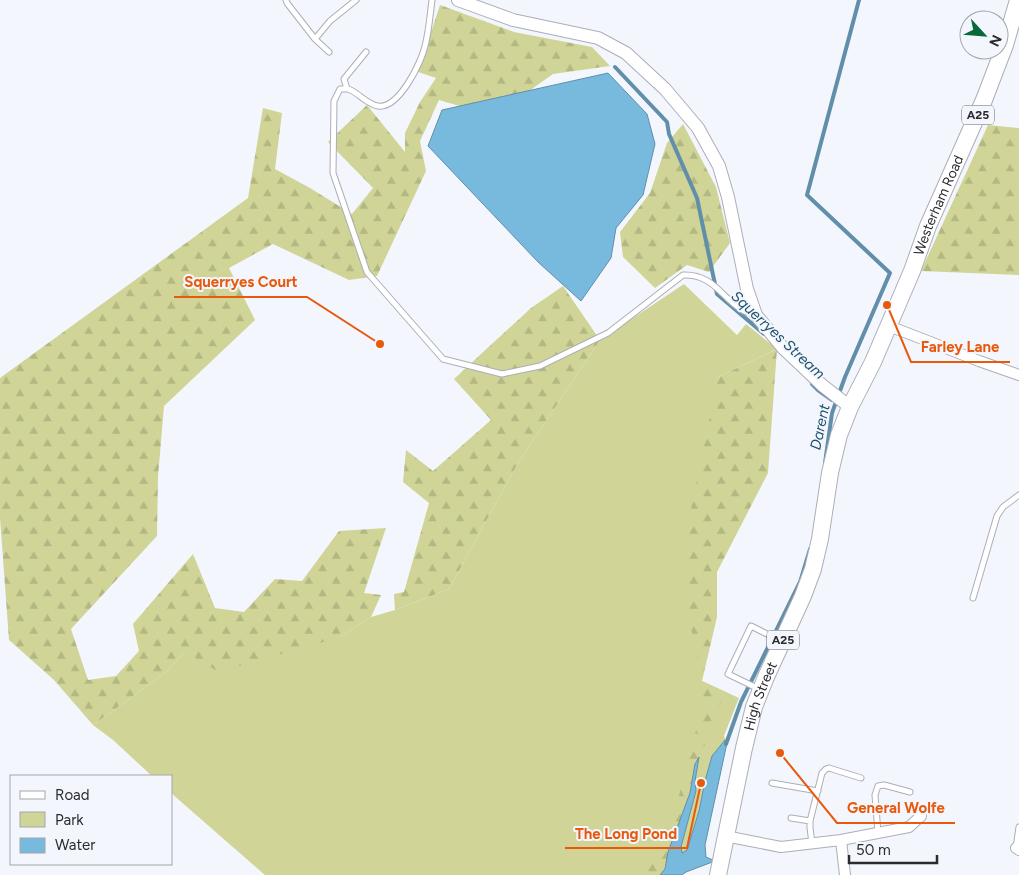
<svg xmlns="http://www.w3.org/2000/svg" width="1019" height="875" font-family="Figtree,sans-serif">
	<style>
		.green { fill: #d0d597 }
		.forest { fill: url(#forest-firs) }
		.water { fill: #78bade; stroke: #618faa }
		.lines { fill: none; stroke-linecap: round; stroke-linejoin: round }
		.stream { stroke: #618faa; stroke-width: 4 }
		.service-casing { stroke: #acaeb8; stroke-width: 7 }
		.minor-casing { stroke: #acaeb8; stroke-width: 12 }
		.tertiary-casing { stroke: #acaeb8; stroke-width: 14 }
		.primary-casing { stroke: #acaeb8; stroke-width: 18 }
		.service { stroke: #fff; stroke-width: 5 }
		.minor { stroke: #fff; stroke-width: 10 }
		.tertiary { stroke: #fff; stroke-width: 12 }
		.primary { stroke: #fff; stroke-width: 16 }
		.labels { text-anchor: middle; stroke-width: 4; stroke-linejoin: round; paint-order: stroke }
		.shield { fill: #f4f6fe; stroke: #67686d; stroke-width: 1 }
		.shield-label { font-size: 12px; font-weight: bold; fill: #2a2b2f }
		.street-label { font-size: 14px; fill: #2a2b2f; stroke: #f4f6fe }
		.water-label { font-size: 15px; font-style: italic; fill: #1f526c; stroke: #f4f6fe }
		.leader { fill: none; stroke: #e8590c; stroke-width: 2 }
		.callout-dot { fill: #e8590c; stroke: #f4f6fe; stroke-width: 2 }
		.callout-label { font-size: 15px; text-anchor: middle; font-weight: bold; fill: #e8590c; stroke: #f4f6fe; stroke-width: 4; stroke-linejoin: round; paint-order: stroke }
	</style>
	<defs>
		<pattern id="forest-firs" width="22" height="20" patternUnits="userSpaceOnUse" patternTransform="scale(1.25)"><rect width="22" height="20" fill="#d0d597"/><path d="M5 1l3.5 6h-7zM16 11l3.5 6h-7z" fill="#b3b782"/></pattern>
	</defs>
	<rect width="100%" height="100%" fill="#f4f6fe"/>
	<path class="green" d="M684,284L737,335L746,324L777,349L718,377L702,681L739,698L724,736L727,743L705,845L706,857L715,861L686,872L682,875H265L171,793V776H152L113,740L93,725L165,673L185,652L340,637L371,617L395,610L449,589L518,463L600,340Z"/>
	<path class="forest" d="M440,5L514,32L592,47L610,66L553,74L494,116L439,100L420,141L426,171L377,276L349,280L273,244L229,268L255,320L164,406L158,477L157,536L71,629L88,680L116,676L139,651L133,624L193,554L215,608L244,612L275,579L302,581L339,531L386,528L364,593L381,595L371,617L340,637L219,672L185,652L165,673L93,725L54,680L9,640L0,518V378L248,198L263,108L282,113L275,169L310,188L352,214L373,188L328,142L367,105L405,152V133L420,102L436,78L418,72Z
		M683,124L716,187L730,243L709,272L687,265L655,288L623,257L620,232L650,193L667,143Z
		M988,125L1019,128V275L921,271Z
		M563,286L600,340L518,463L449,589L395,610L394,594L404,592L429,503L403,482L406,450L433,471L491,420L454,379L531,308Z
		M777,349L768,473L717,572V617L702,681L728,693L717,708L707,732L696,791L695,781L698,759L695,764L690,793L668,852L665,869L660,875H640L672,822L700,715L702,681L690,623L686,534L718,377Z"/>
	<path class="water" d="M608,73L647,114L655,144L643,195L616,228L611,258L581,301L538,262L428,146L442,110Z
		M725,740L727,741V743L705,845L706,857L715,861L686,872L682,875H660L665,869L668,852L690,793L695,764L699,757L695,781L696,791L681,847L682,853L687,850L699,811L705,781L712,756Z"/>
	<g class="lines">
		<path class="stream" d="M615,67L667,122L669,134L697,198L717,294L764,334
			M812,384L818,390L832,400
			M825,463L832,413L845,377L890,273L807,195L859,0
			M726,744L741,702L800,582L810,549"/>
		<g class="service-casing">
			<path id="service" d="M286,0L287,3L315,39L329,52
				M432,0C430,15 429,31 425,46C421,63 399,109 378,106C366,104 358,92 348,89C346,89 342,89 340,89L334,101L333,173L367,272L443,359L502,374L540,366L608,333L683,275C713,274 720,296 742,310C745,312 750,313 753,314
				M315,39L330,21L356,0
				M347,89L344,79L366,52
				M973,598L997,516L1003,507L1019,495
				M759,689L728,674L751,626L779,640
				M772,783L818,791
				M791,818L810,821
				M878,833L875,795L878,786L884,785L910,792
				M812,843L810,828V821L822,773L826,769L829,768L861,778
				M1016,848L1019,827"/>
		</g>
		<g class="minor-casing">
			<path id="minor" d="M889,326L979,361L1019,375
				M725,836L781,847L841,840L909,827L921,816
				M841,840L845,875
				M1016,848L1019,850"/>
		</g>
		<g class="tertiary-casing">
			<path id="tertiary" d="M458,0L513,20L598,38L626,53L665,89L698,128L719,166L728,197L747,289L756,315L783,348L822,385L850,407"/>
		</g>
		<g class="primary-casing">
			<g id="primary">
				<path id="s1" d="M718,875L744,748L754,707L766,677L803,596L813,569L820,539L830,473L839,435L850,407L873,362L912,271L928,226L984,100L1005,45L1018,0"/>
			</g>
		</g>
		<use href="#service" class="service"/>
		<use href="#minor" class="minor"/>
		<use href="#tertiary" class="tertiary"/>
		<use href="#primary" class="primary"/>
	</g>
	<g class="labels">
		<g class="shield">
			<rect x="962" y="105.5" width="32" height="19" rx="4"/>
			<rect x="767" y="630.5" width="32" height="19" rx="4"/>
		</g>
		<g class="shield-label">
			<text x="978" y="119">A25</text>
			<text x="783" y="644">A25</text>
		</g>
		<g class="street-label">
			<text dy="5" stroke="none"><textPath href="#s1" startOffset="709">Westerham Road</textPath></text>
			<text dy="5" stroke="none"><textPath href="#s1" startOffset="184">High Street</textPath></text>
		</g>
		<g class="water-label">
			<text transform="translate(778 335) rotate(43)" y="5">Squerryes Stream</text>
			<text transform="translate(820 427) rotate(-78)" y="5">Darent</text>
		</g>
	</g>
	<path class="leader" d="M380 344L307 297H174M887 305L911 362H1010M780 753L837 823H955M701 783L687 848H565"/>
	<g class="callout-dot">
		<circle cx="380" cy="344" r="5"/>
		<circle cx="887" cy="305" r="5"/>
		<circle cx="780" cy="753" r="5"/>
		<circle cx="701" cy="783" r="5"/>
	</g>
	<g class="callout-label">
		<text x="241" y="287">Squerryes Court</text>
		<text x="960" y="352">Farley Lane</text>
		<text x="896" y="813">General Wolfe</text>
		<text x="626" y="839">The Long Pond</text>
	</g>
	<rect x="10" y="775" width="162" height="90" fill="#f4f6fe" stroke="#a3a5ab"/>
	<rect x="20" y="791" width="25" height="8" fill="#ffffff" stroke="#a3a5ab"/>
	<text x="55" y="800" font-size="15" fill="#2a2b2f">Road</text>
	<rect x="20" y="812" width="25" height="15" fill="#d0d597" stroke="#a3a5ab"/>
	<text x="55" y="825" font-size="15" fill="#2a2b2f">Park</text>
	<rect x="20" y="838" width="25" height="15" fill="#78bade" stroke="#a3a5ab"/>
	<text x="55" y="850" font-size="15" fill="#2a2b2f">Water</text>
	<g transform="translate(984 35) rotate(116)"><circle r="24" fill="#f4f6fe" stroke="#a3a5ab"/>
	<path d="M0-4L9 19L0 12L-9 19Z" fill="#09693d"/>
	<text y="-8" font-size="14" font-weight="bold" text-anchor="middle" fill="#2a2b2f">N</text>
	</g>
	<path d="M849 855v8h88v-8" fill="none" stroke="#2a2b2f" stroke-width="2.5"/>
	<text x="856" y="855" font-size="15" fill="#2a2b2f" stroke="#f4f6fe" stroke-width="4" paint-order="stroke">50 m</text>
</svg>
